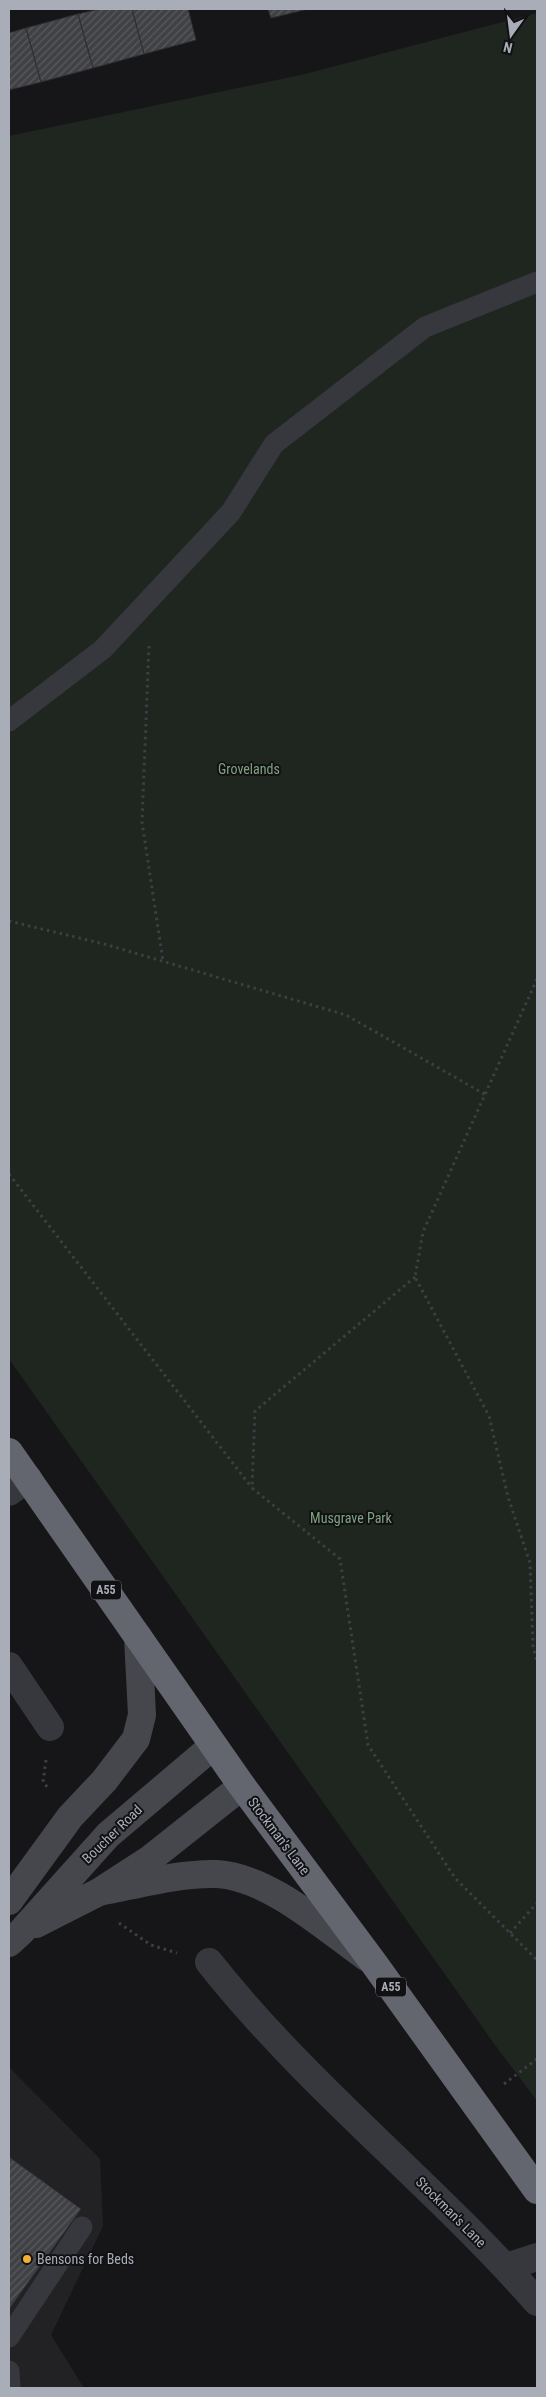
<svg xmlns="http://www.w3.org/2000/svg" width="546" height="2397" font-family="'Roboto Condensed',sans-serif">
	<style>
		.built { fill: #222225 }
		.park { fill: #1e261f }
		.building { fill: url(#building-hatch); stroke: #303034 }
		.lines { fill: none; stroke-linecap: round; stroke-linejoin: round }
		.path { stroke: #3d3f44; stroke-width: 3; stroke-dasharray: 2.5 4; stroke-linecap: butt }
		.lane { stroke: #37383d; stroke-width: 21 }
		.street { stroke: #37383d; stroke-width: 28 }
		.secondary { stroke: #45474d; stroke-width: 28 }
		.highway { stroke: #63666e; stroke-width: 28 }
		.poi-dot { fill: #f2b134; stroke: #111113; stroke-width: 2 }
		.labels { text-anchor: middle; stroke-width: 4; stroke-linejoin: round; paint-order: stroke }
		.shield { fill: #111113; stroke: #7b7e86; stroke-width: 1 }
		.shield-label { font-size: 12px; font-weight: bold; fill: #a8adb8 }
		.park-label { font-size: 14px; fill: #7fa381; stroke: #111113 }
		.street-label { font-size: 14px; fill: #a8adb8; stroke: #111113 }
		.poi-label { font-size: 14px; fill: #a8adb8; stroke: #111113; text-anchor: start }
	</style>
	<defs>
		<pattern id="building-hatch" width="6" height="6" patternUnits="userSpaceOnUse" patternTransform="scale(1.25)"><rect width="6" height="6" fill="#404145"/><path d="M-1 1l2-2M0 6l6-6M5 7l2-2" fill="none" stroke="#595a5e"/></pattern>
	</defs>
	<rect width="100%" height="100%" fill="#161618"/>
	<path class="built" d="M9,2067L100,2159L103,2226L51,2335L84,2388H9Z"/>
	<path class="park" d="M537,13V2101L495,2045L9,1359V136L305,74Z"/>
	<path class="building" d="M100,9H132L144,54L93,68L78,14Z
		M132,9H188L196,40L144,54Z
		M268,9H308L271,18Z
		M78,14L93,68L41,82L26,28Z
		M26,28L41,82L9,90V33Z
		M9,2157L81,2209L9,2309Z"/>
	<g class="lines">
		<path class="path" d="M149,646L142,822L163,961
			M9,921L104,944L346,1015L486,1095
			M537,979L423,1232L415,1277L489,1416L508,1497L530,1563L533,1646L537,1662
			M9,1174L252,1488
			M415,1277L255,1411L252,1488L340,1559L368,1745L455,1878L537,1960
			M46,1760L43,1782L49,1789
			M119,1923L151,1945L177,1953
			M510,1933L537,1903
			M504,2084L537,2059"/>
		<path class="lane" d="M9,721L103,649L231,512L274,444L425,327L537,282
			M9,2337L82,2227
			M9,2371L10,2388"/>
		<path class="street" d="M9,1492L28,1478
			M9,1666L50,1727
			M209,1962C307,2086 433,2184 537,2302
			M506,2267L537,2257"/>
		<path class="secondary" d="M99,1892C137,1885 178,1873 217,1874C269,1877 325,1928 366,1957
			M9,1901L70,1817L104,1781L136,1739L142,1715L138,1637
			M36,1924L99,1892L150,1859L242,1786
			M9,1943L21,1932L108,1835L213,1746"/>
		<path class="highway" d="M9,1452L242,1786L373,1962L537,2190"/>
	</g>
	<circle class="poi-dot" cx="27" cy="2259" r="5"/>
	<g class="labels">
		<g class="shield">
			<rect x="91" y="1580.5" width="30" height="19" rx="4"/>
			<rect x="376" y="1977.5" width="30" height="19" rx="4"/>
		</g>
		<g class="shield-label">
			<text x="106" y="1594">A55</text>
			<text x="391" y="1991">A55</text>
		</g>
		<g class="park-label">
			<text x="249" y="774">Grovelands</text>
			<text x="351" y="1523">Musgrave Park</text>
		</g>
		<g class="street-label">
			<text transform="translate(112 1834) rotate(-44)" y="5">Boucher Road</text>
			<text transform="translate(279 1836) rotate(53)" y="5">Stockman's Lane</text>
			<text transform="translate(451 2212) rotate(45)" y="5">Stockman's Lane</text>
		</g>
		<g class="poi-label">
			<text x="37" y="2264">Bensons for Beds</text>
		</g>
	</g>
	<rect width="546" height="2397" fill="none" stroke="#a8adb8" stroke-width="20"/>
	<g transform="translate(511 35) rotate(194)" stroke="#111113" stroke-width="4" paint-order="stroke">
	<path d="M0-4L9 19L0 12L-9 19Z" fill="#a8adb8"/>
	<text y="-8" font-size="14" font-weight="bold" text-anchor="middle" fill="#a8adb8">N</text>
	</g>
</svg>
